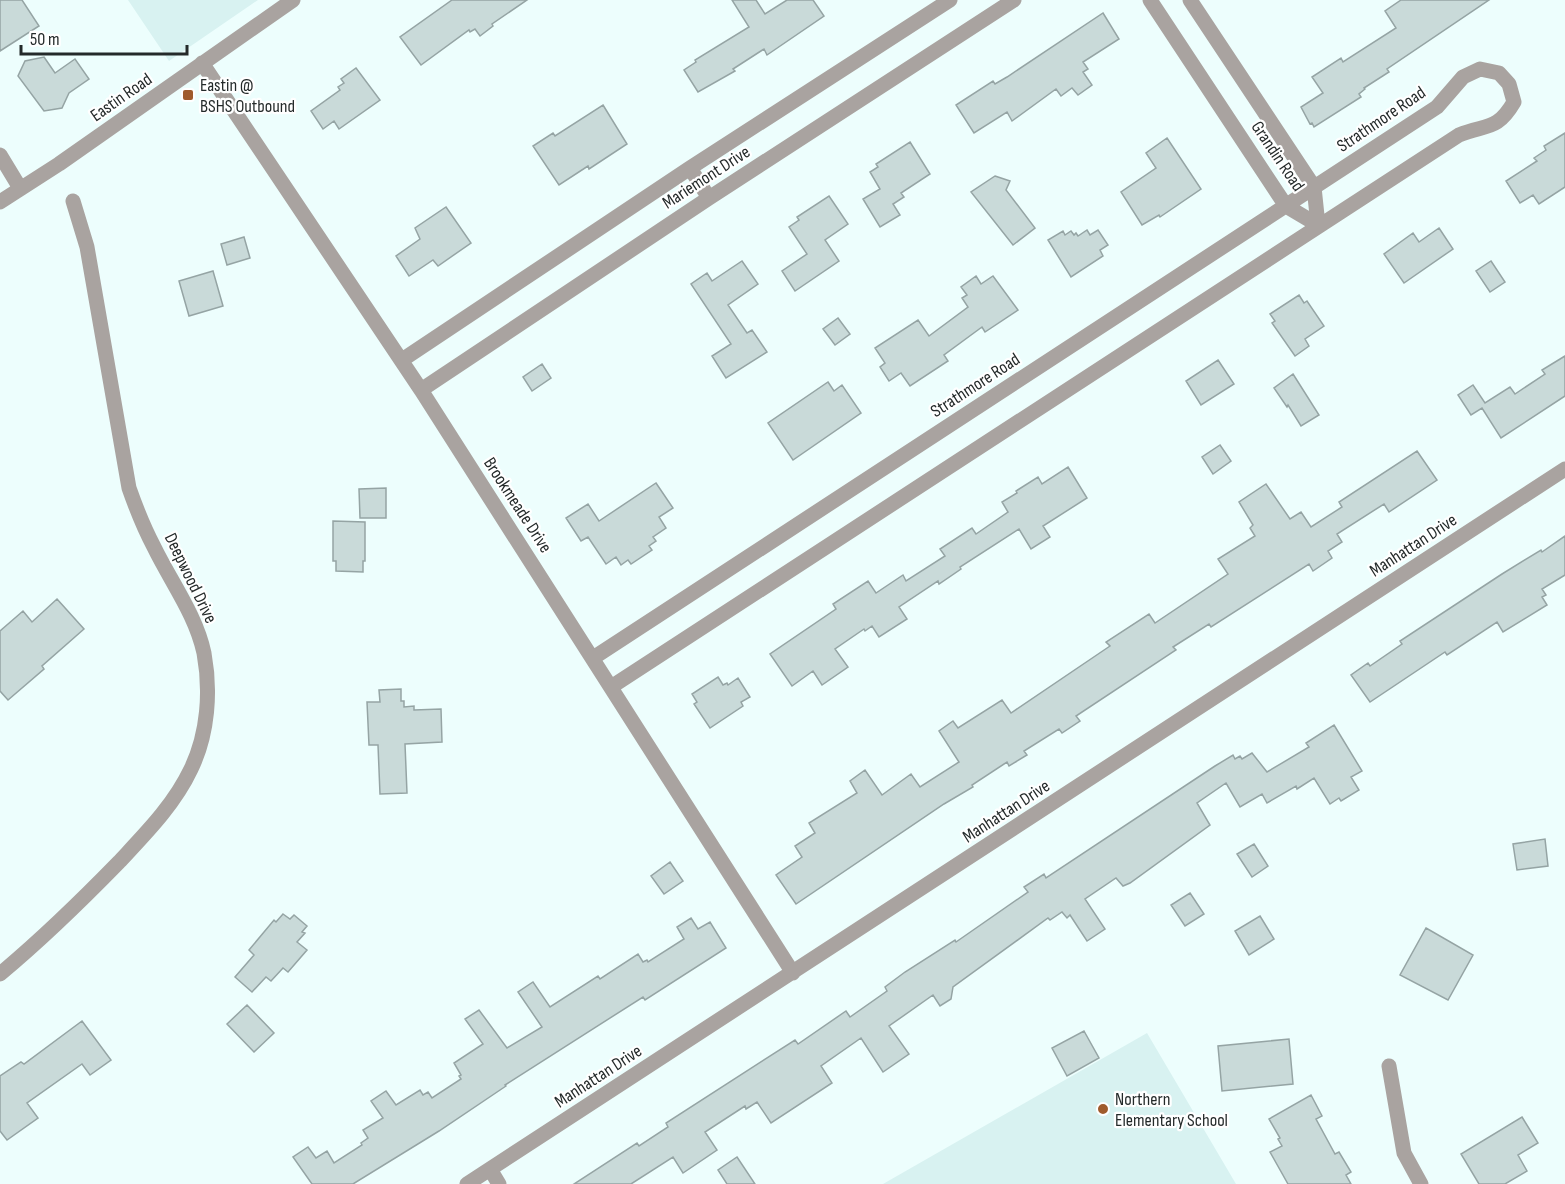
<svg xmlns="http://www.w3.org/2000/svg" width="1565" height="1184" font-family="'Sofia Sans Condensed',sans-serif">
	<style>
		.built { fill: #d8f2f1 }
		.building { fill: #c9dad9; stroke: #95a4a4; stroke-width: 1.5 }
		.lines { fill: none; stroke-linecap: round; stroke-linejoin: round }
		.minor { stroke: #a9a3a0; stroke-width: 15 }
		.poi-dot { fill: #9f5b2c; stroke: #fff; stroke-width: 2 }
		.labels { text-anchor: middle; stroke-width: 4.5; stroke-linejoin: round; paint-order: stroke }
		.poi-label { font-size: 18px; fill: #242a2a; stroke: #fff; text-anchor: start }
		.street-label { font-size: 18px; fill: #242a2a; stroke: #fff }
	</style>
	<rect width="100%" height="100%" fill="#edfefd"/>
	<path class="built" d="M128,0H258L169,61Z
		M1147,1033L1236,1184H883Z"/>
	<path class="building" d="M0,0H22L39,26L0,51Z
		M452,0H527L492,24L493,26L480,36L475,29L470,32L469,30L421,65L400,37Z
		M732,0H756L765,14L787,0H813L824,16L767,55L764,49L733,69L735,71L698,92L684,70L696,62L695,60L749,27Z
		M1401,0H1489L1387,69L1389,72L1364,88L1365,89L1359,94L1361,97L1314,127L1312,123L1310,124L1301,107L1323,93L1312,77L1341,58L1343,62L1396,28L1385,11Z
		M1103,13L1119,39L1083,62L1088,69L1083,72L1092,85L1078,95L1072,88L1061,96L1056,89L1012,121L1007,112L974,133L956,105L993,81L995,84L1007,77Z
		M44,57L55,73L75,59L89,79L69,93L62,108L44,111L18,76L25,61Z
		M356,68L380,100L339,129L334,121L323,129L311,111L340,90L338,87L344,83L341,79Z
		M603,105L627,144L589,169L588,166L559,185L533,146L553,133L555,136Z
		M1565,133V187L1539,204L1533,195L1520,203L1506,181L1537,161L1534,158L1546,150L1544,146Z
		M1167,138L1201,189L1160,217L1159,215L1142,225L1121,192L1156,168L1146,153Z
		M910,142L930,174L901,193L904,197L893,204L900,215L880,227L863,199L880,189L870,172L878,167L876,164Z
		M995,176L1010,181L1006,190L1035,228L1013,245L971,192Z
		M829,196L848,224L825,240L839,261L795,291L782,271L807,254L789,227L799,220L797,217Z
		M446,207L471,243L438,266L433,260L409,276L396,256L420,239L415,228Z
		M1439,228L1453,249L1404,283L1384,254L1413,233L1419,242Z
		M1087,230L1090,235L1098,230L1108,245L1100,250L1103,256L1071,277L1048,240L1063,231L1065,235L1071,231L1074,235L1076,233L1078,236Z
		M244,237L250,258L227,265L221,244Z
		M742,261L758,284L728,305L747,333L752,330L767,352L726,378L712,356L731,344L691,284L707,273L712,281Z
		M1491,261L1505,282L1490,292L1476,271Z
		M213,271L223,306L189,316L179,281Z
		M976,276L981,284L993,276L1018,310L985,332L982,327L944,355L948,361L910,386L901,373L889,381L880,367L885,363L875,348L918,320L929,336L968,307L962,298L967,295L961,287Z
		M1299,295L1304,303L1307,301L1324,326L1305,339L1309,346L1295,356L1272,323L1275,321L1270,314Z
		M838,318L850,334L835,345L823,329Z
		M1565,356V396L1501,438L1482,408L1471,415L1458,395L1473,385L1485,403L1510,387L1515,394L1545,374L1542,370Z
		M1218,360L1234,384L1201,405L1186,381Z
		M542,364L551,378L532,391L523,377Z
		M1293,374L1319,415L1301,426L1288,405L1287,407L1274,388Z
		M828,382L834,391L842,385L861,413L793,460L768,423Z
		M1220,445L1231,461L1213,474L1202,457Z
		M1417,451L1437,480L1389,512L1384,504L1337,534L1342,542L1328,551L1332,558L1313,571L1309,564L1211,627L1209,624L1173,647L1176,650L1076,716L1080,721L1062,733L1059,729L1024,751L1027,755L1009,766L1007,762L972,785L973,787L944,804L796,904L776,875L802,857L795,846L815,833L809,823L857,793L850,781L865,770L882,795L911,774L920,787L959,762L939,731L953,721L958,728L1002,700L1011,713L1110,646L1106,642L1149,614L1155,623L1228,574L1218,559L1255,536L1250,528L1253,525L1239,502L1266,484L1290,519L1301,512L1311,527L1342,507L1339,502Z
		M1068,467L1087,498L1043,526L1050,537L1031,549L1019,529L960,567L961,569L939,584L938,581L899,607L907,619L879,637L872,626L865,631L864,629L835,649L848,667L822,685L813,671L792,686L770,654L836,609L833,604L868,581L876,593L903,575L906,581L945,556L940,549L972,528L976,534L1008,512L1002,502L1017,493L1016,491L1038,477L1042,484Z
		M656,483L673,508L659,517L666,528L653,537L656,541L649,546L652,550L631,564L628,560L621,565L616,557L606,564L588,537L581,541L566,518L588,504L599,521Z
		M386,488V518H360L359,489Z
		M333,521L365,522V561H363V572L336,571V561H333Z
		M1565,536V575L1542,589L1546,595L1542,597L1547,605L1503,632L1497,622L1447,655L1445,652L1370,702L1351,675L1368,663L1370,666L1402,644L1400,641L1502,574L1541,550L1542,552Z
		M57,599L84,629L42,666L44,669L8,700L0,691V631L23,611L32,622Z
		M718,677L723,685L727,683L728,685L738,678L750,697L741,702L743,706L710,728L694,704L697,702L692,694Z
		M401,689V701H404V707L414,706V710L441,709L442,742L405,744L407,793L380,794L378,745H369L367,702H380L379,690Z
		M1334,725L1362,771L1351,777L1359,790L1341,801L1339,798L1330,804L1314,778L1297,789L1296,786L1267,803L1262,794L1240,807L1226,783L1197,803L1210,825L1130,883L1123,886L1116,878L1085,899L1105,929L1087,941L1070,915L1067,918L1062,912L1050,920L1048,918L953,987L951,999L940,1006L933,995L889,1026L909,1054L883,1072L861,1038L821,1066L832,1083L771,1123L757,1102L746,1109L745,1106L705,1132L717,1150L683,1173L673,1157L631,1184H574L637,1143L639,1146L668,1127L666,1123L795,1040L798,1044L846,1011L850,1017L887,991L885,987L905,972L955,940L956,942L1028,892L1024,887L1044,874L1046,878L1215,766L1233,755L1235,759L1240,756L1242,759L1252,753L1267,772L1309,747L1306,743Z
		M1545,839L1548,866L1517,870L1513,844Z
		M1254,844L1268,866L1252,877L1237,854Z
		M670,862L683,881L664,894L651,876Z
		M1190,893L1204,914L1185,926L1171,905Z
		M283,914L290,919L294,915L307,926L302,932L305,933L297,942L307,950L288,972L283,968L271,981L266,977L252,992L235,977L254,955L249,950L274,920L276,922Z
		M1260,916L1274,939L1249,955L1235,931Z
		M691,918L698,929L710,922L726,948L645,1000L643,997L505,1085L506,1086L439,1131L353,1184H312L293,1157L308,1147L316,1158L327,1151L334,1163L362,1145L361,1143L368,1138L363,1130L383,1118L371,1101L386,1091L396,1105L420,1090L423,1095L428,1092L432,1098L461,1079L459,1076L461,1075L454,1063L483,1044L465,1019L479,1010L507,1048L542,1027L518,992L533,982L550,1007L598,976L600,979L638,954L643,962L647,960L648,962L684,939L677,927Z
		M1426,928L1473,955L1448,1000L1400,975Z
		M247,1005L274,1033L254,1052L227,1024Z
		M82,1021L111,1060L90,1075L82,1064L27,1103L38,1118L7,1140L0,1131V1076L21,1062L24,1064Z
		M1084,1031L1099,1058L1067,1076L1052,1048Z
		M1289,1039L1293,1084L1222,1091L1218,1046Z
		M1311,1095L1322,1116L1316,1119L1335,1154L1339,1152L1351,1172L1346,1175L1351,1184H1288L1270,1152L1282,1146L1278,1139L1280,1138L1269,1119Z
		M1522,1117L1538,1143L1518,1155L1527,1171L1505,1184H1479L1461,1154Z
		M737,1157L755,1184H727L718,1170Z"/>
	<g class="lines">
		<path class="minor" d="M1150,0L1286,206L1318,225
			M1190,0L1314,187L1318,225
			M202,63L421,390L793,973
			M0,155L20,188
			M690,168L709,198
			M0,202L59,164L293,0
			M402,360L690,168L950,0
			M421,390L709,198L1014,0
			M593,658L1437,107L1463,77L1480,69L1499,73L1509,84L1514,102C1497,131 1487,124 1459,135L611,687
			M0,974C42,939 81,901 119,862C146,833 174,805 191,769C208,734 211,691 204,653C196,615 171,582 154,547C144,528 136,508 129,488L87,247L73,201
			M1389,1066L1404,1153L1421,1184
			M490,1169L499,1184
			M467,1184L1565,469"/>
	</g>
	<g class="poi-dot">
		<rect x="182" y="89" width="12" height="12" rx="3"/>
		<circle cx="1103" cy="1109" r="6"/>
	</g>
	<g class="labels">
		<g class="poi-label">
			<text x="200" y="91">Eastin @<tspan x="200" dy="21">BSHS Outbound</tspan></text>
			<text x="1115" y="1105">Northern<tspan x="1115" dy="21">Elementary School</tspan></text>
		</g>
		<g class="street-label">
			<text transform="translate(121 97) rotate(-35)" y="6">Eastin Road</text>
			<text transform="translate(1381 119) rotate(-34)" y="6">Strathmore Road</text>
			<text transform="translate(1278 156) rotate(56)" y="6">Grandin Road</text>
			<text transform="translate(706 177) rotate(-33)" y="6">Mariemont Drive</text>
			<text transform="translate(975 385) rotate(-33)" y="6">Strathmore Road</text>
			<text transform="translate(518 505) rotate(57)" y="6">Brookmeade Drive</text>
			<text transform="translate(1413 545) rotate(-33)" y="6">Manhattan Drive</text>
			<text transform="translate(191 578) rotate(64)" y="6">Deepwood Drive</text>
			<text transform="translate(1006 811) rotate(-33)" y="6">Manhattan Drive</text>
			<text transform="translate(598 1076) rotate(-33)" y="6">Manhattan Drive</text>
		</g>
	</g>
	<path d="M21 45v9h166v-9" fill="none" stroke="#242a2a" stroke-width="3"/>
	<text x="30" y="45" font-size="18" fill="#242a2a" stroke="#ffffff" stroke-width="4.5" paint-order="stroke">50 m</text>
</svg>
